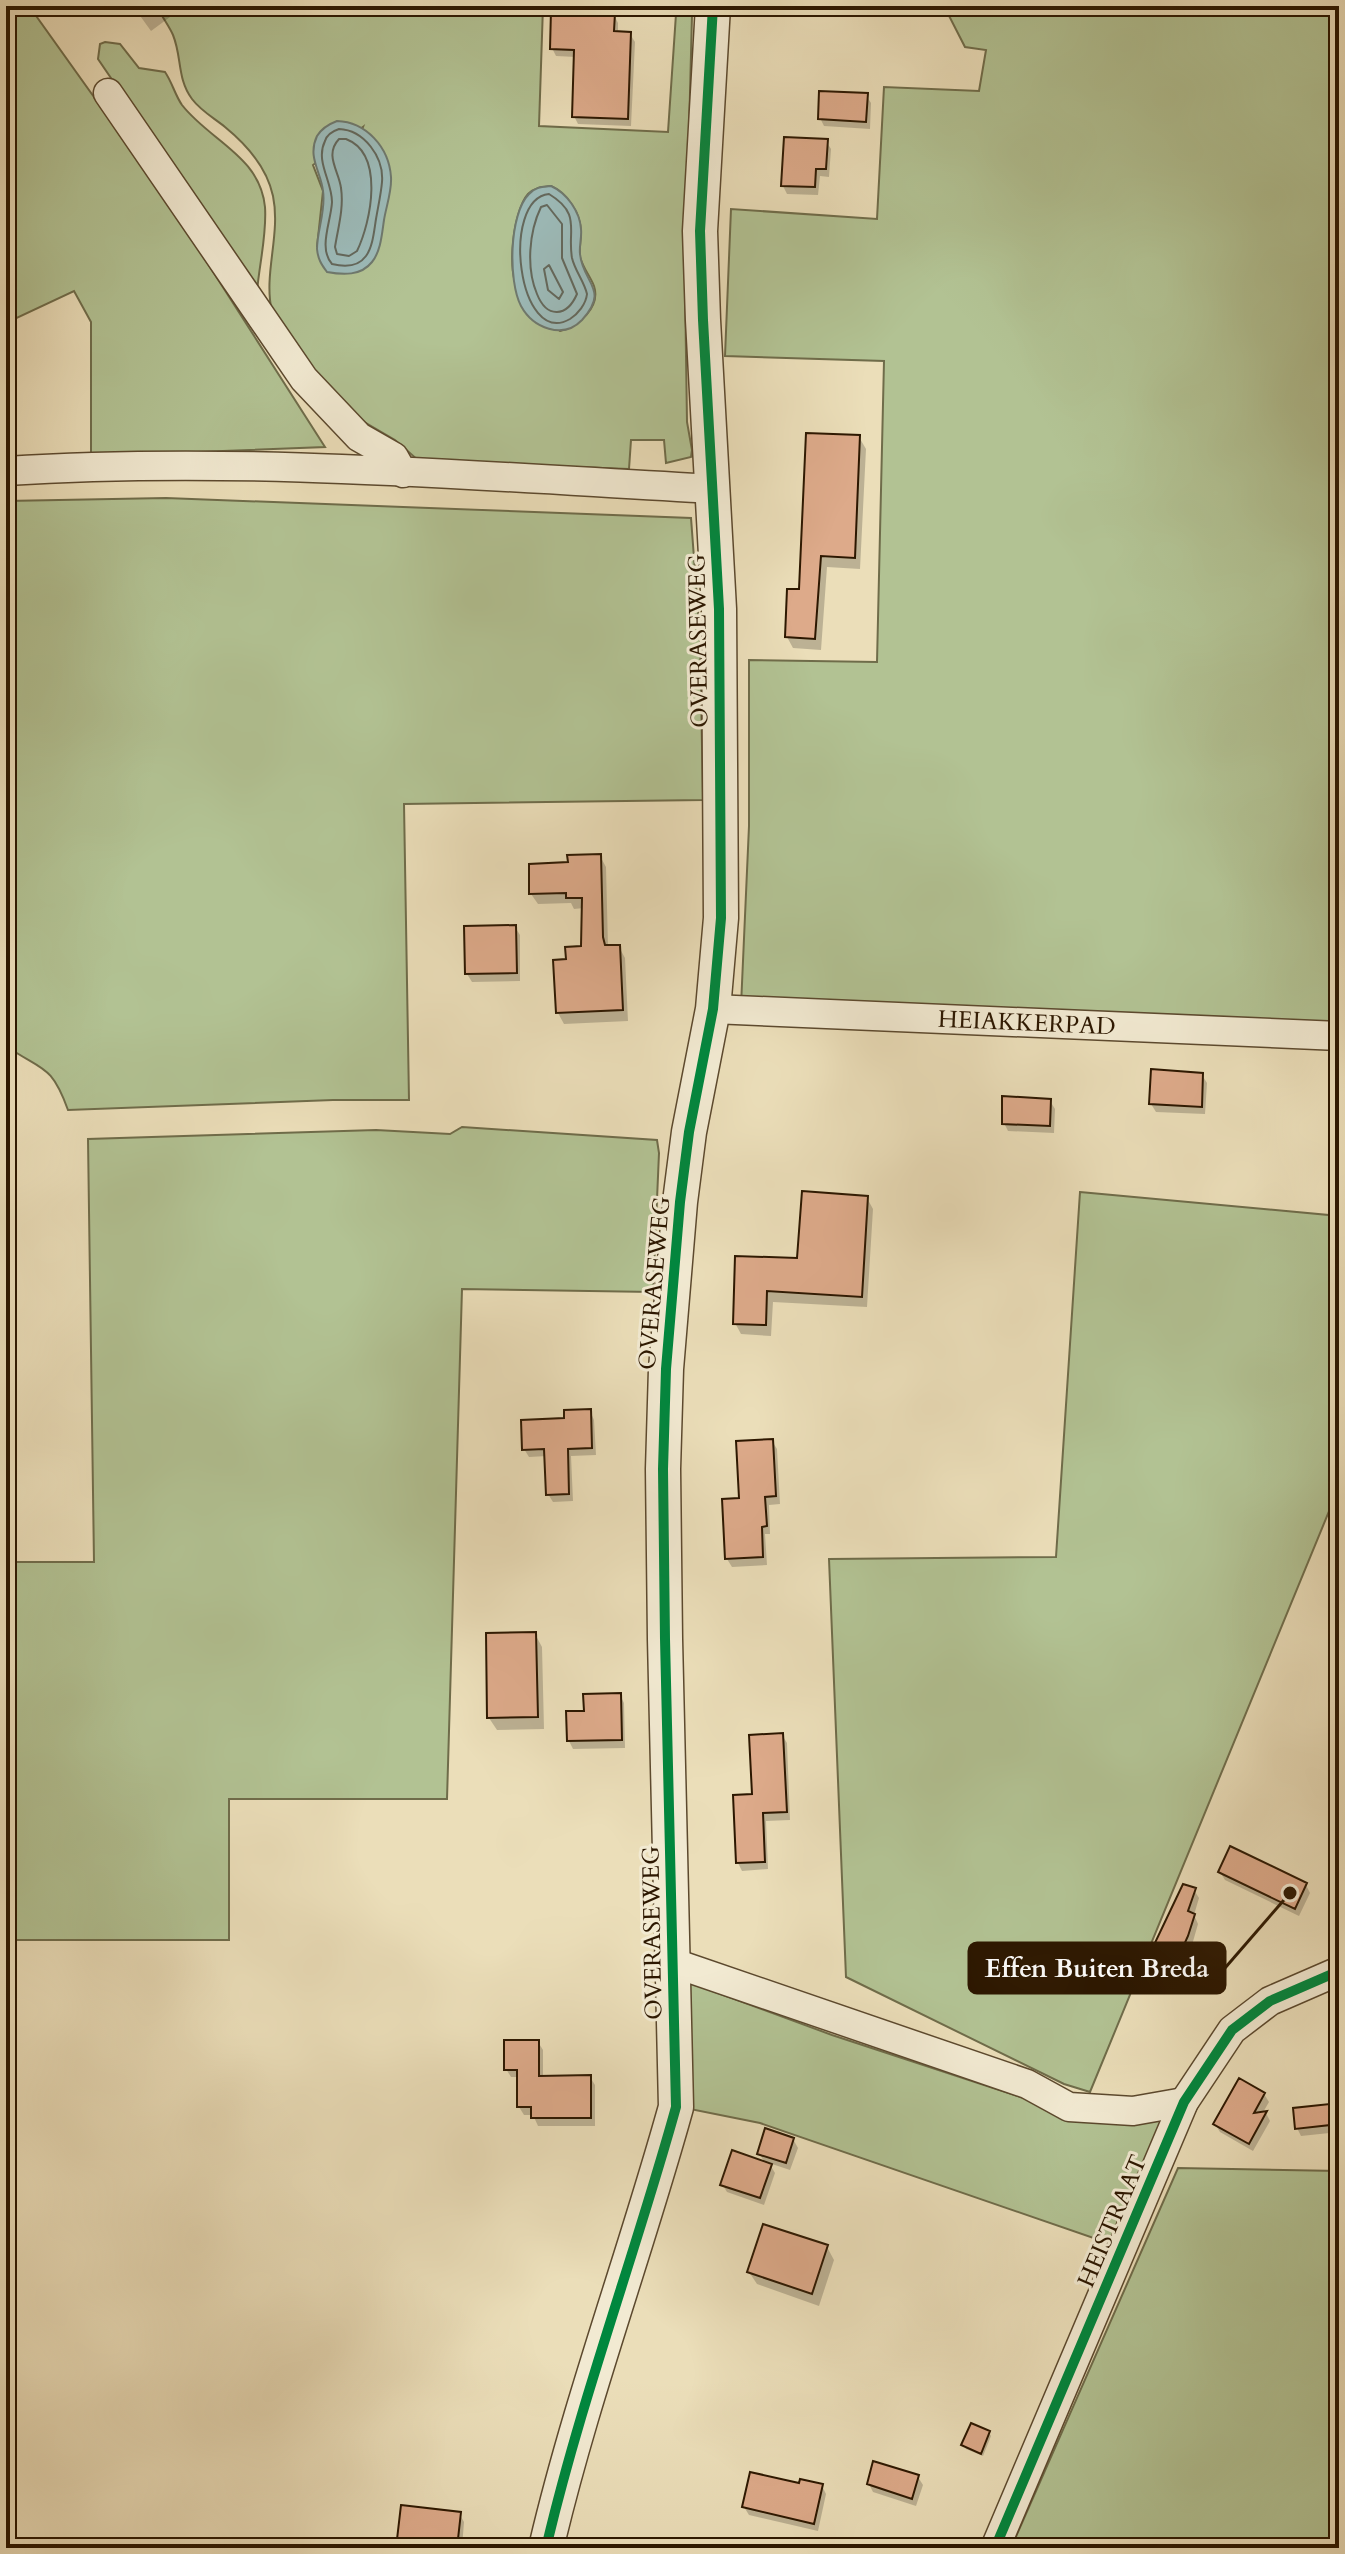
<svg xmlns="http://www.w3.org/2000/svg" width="1345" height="2554" font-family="Cardo,serif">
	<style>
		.green { fill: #b2c293; stroke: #6f6c4a; stroke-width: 2; fill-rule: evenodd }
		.water { fill: #9cbab8; stroke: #6f796e; stroke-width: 2 }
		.shadow { fill: #0003 }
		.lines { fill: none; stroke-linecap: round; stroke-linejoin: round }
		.shore { stroke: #64685c; stroke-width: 2 }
		.building { fill: #ddaa8a; stroke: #2c1700; stroke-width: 2 }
		.minor-casing { stroke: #5c492e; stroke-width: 31 }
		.tertiary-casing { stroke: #5c492e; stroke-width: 37 }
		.minor { stroke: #f2ead2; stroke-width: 28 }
		.tertiary { stroke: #f2ead2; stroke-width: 34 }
		.cycleway-casing { stroke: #f2ead2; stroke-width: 15 }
		.cycleway { stroke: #00873e; stroke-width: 10 }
		.labels { text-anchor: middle; stroke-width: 6; stroke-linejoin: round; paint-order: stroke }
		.street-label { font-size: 24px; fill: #2c1700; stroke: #f2ead2 }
		.leader { fill: none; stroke: #2c1700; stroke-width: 3 }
		.callout-dot { fill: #2c1700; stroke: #f2ead2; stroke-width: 3 }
		.callout { fill: #2c1700; stroke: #2c1700; stroke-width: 3 }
		.callout-label { font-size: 26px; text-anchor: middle; font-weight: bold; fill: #fff }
	</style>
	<rect width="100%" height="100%" fill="#ebdeb9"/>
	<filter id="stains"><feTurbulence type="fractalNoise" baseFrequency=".0025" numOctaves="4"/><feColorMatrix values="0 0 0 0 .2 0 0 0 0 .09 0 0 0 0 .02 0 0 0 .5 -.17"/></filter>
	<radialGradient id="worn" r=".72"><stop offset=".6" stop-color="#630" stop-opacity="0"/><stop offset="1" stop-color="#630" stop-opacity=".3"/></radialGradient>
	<path class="green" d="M6,6H29L166,198L325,447L91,456V322L74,291L6,323Z
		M173,6H193L199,13L208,6H543L539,126L668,132L676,14L692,15L685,287L687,422L692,450L691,457L666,463L664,440H631L629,469L419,461L395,440L342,409L272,312C263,274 281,235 273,196C267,168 247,145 225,127C214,118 201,111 192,99C177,79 182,57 173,35C170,28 165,21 161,14ZM363,127L317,247L323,191L313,165ZM551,186C568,194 581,214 581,232C581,240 579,249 580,257C583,268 590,276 594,286C601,307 578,327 560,331C547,318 530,305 519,291C506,273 513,211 528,194C535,187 542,187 551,186Z
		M944,6H1339V1029L741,1006L749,826V660L877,662L884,361L725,356L731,209L877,219L884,87L979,91L986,50L965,47Z
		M105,42L120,44L139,68L165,72C172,82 175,95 182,105C210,141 260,156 265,207C267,235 259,265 257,292L98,59L100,44Z
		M166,498L691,518L700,638L703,800L404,804L409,1100H333L68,1110C51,1063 42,1071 6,1046V501Z
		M462,1127L657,1140L659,1153L653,1292L462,1289L447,1799H229V1940H6V1562H94L88,1139L376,1130L450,1134Z
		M1080,1192L1339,1216V1487L1090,2092L1064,2084L846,1977L829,1559L1056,1557Z
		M688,1982L832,2035L1100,2123L1174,2111L1108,2243L760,2123L685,2108Z
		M1178,2168L1339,2171V2548H1011Z"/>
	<path class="water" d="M337,121C366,122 389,147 391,177C392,191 386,207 384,220C382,233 381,251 372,262C361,276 343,275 327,272C321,264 318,259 317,249C317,230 326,211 323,191C321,172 307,157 317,136C322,128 329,124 337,121Z
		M551,186C567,193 580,212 581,229C582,237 579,246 580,254C583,284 610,289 582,320C563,340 533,328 521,306C508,281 509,214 529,194C535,187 542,187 551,186Z"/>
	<path class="shadow" d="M133,6H185L151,31Z
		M201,6H220L207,15Z
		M614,15L618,23V33L630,34L635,42L631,126L578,124L574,116L576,57L556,56L552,48Z
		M866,95L871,103L870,129L824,126L820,118Z
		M826,141L831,149L829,177L820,176L818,195L787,194L783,186Z
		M859,437L866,449L860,569L827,567L821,650L793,648L787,637L801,591Z
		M600,856L606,867L608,947H619L625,958L628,1021L564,1024L558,1013L568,961L583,948L584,908L574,909L571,903L538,904L531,894L570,864Z
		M515,927L520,935V981L472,982L467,974Z
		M1202,1075L1207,1083L1205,1114L1156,1112L1151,1104Z
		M1050,1101L1055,1109L1054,1133L1008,1131L1004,1123Z
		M867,1198L873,1209L867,1307L773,1302L771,1336L741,1334L735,1323L737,1258L799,1260Z
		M590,1411L594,1420L596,1455L571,1456L573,1501L553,1502L548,1494L547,1456L529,1457L524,1449L566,1420Z
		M772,1441L777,1449L780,1504L769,1505L770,1534H765L767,1565L732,1567L727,1559L741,1500Z
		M535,1634L542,1647L544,1729L497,1730L489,1718Z
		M620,1695L624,1703L625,1748L573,1749L569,1741L586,1713Z
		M782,1735L787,1743L790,1820L766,1821L768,1869L742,1871L738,1863L754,1796Z
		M1220,1872L1306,1885L1310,1893L1299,1916L1225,1880Z
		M1194,1890L1199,1898L1194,1915L1198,1924L1192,1945L1187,1954L1182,1952L1178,1967L1159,1957L1154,1949Z
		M538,2042L543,2050V2078L590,2077L595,2085V2126H538L533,2115H524L519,2107V2077H511L506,2069Z
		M1264,2094L1269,2102L1262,2114L1266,2113L1270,2121L1253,2151L1220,2132L1215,2124Z
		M1339,2105V2132L1301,2136L1297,2128Z
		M793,2139L798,2148L790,2170L769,2163L775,2173L764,2205L727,2192L722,2184L765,2163L759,2153Z
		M827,2247L834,2260L819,2306L757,2284L749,2272Z
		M989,2433L991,2436L983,2456L966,2449L964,2445Z
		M918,2477L923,2485L916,2506L873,2492L869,2484Z
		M801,2486H822L826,2494L818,2531L749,2515L744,2507Z
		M459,2513L464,2522L462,2548H398Z"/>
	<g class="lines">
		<path class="shore" d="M339,129C364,130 384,157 382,182C381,194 378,207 376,219C374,231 373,246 366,256C358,267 344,267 332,264C318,248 331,222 332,202C332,181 315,161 325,141C327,134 333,131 339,129Z
			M346,139C385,154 371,222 357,251L349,256L337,254L335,247C338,228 344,208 341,188C339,171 324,155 339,139Z
			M549,194C582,214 567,230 572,258C575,271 584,281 587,294C586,304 578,314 570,319C518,349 500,199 549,194Z
			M547,205L562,224V258L577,294C567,317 547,319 537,294C526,268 529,232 541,207Z
			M549,265L563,292L559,299L548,290L544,269Z"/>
	</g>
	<path class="building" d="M551,10L615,13L614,31L631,32L628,119L572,117L574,50L550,49Z
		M819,91L868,93L866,122L818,119Z
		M784,137L828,139L826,169H816L815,187L781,186Z
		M806,433L860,435L855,558L821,556L815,639L785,637L787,589H799Z
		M601,854L603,937L605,945H620L623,1010L556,1013L553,960L566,959L565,947L581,946L582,898H566V893L529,894V864L568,862L567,855Z
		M516,925L517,973L465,974L464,926Z
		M1151,1069L1203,1073L1202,1107L1149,1104Z
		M1002,1096L1051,1099L1050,1126L1002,1124Z
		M802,1191L868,1196L862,1297L767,1291L766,1325L733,1324L735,1256L797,1258Z
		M591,1409L592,1448L568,1449L569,1494L546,1495L544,1449L522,1450L521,1420L564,1418V1410Z
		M773,1439L776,1496L765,1497L767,1526L762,1527L763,1557L725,1559L722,1499L739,1498L736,1441Z
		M536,1632L538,1717L487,1718L486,1633Z
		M621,1693L622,1740L567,1741L566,1711H584L583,1694Z
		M783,1733L787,1812L763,1813L765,1862L736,1863L733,1795L752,1794L749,1735Z
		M1230,1846L1307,1883L1295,1909L1218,1872Z
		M1183,1884L1196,1888L1188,1911L1195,1914L1188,1936L1183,1947L1178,1945L1173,1960L1152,1949Z
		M504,2040H539V2076L591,2075V2118H531V2107H517V2070H504Z
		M1239,2078L1265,2093L1254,2113L1267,2111L1249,2144L1213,2124Z
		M1339,2103V2124L1295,2129L1293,2108Z
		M765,2128L794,2138L786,2163L757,2154Z
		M732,2150L772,2164L760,2198L720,2185Z
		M763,2224L828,2245L812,2294L747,2272Z
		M971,2423L990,2431L981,2454L961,2445Z
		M873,2461L919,2475L912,2499L867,2484Z
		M750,2472L799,2483L800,2479L823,2484L814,2524L742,2507Z
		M401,2505L461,2512L457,2548H396Z"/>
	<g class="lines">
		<g class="minor-casing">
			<g id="minor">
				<path d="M108,93L304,379L359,437L394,457L403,473"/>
				<path d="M6,471C242,456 477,476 713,489"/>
				<path id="s1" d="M713,1009L1339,1036"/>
				<path d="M674,1963L1027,2084L1069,2107L1133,2111L1184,2102"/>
				<path d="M995,2548L1184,2102L1232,2030L1270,2001L1339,1971"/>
			</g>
		</g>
		<g class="tertiary-casing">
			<path id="tertiary" d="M546,2548C581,2399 635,2255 676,2107L665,1639L663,1469L666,1369L680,1202L689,1132L713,1009L721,918L719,609L703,320L700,231L713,6"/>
		</g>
		<use href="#minor" class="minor"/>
		<use href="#tertiary" class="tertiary"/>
		<g class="cycleway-casing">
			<path id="cycleway" d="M546,2548C581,2399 635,2255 676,2107L665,1639L663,1469L666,1369L680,1202L689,1132L713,1009L721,918L719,609L703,320L700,231L713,6
				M995,2548L1184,2102L1232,2030L1270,2001L1339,1971"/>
		</g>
		<use href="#cycleway" class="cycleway"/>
	</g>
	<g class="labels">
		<g class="street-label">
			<text transform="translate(698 641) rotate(-91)" y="8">OVERASEWEG</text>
			<text dy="8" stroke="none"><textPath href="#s1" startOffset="314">HEIAKKERPAD</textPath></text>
			<text transform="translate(654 1283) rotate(-85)" y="8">OVERASEWEG</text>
			<text transform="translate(652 1933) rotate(-91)" y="8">OVERASEWEG</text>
			<text transform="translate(1112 2221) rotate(-67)" y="8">HEISTRAAT</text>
		</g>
	</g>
	<path class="leader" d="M1290 1893L1225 1968"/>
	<circle class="callout-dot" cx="1290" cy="1893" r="8"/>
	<rect class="callout" x="969" y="1943" width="256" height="50" rx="8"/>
	<g class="callout-label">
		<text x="1097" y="1977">Effen Buiten Breda</text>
	</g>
	<rect width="1345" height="2554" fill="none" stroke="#ebdeb9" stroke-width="32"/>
	<rect x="8" y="8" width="1329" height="2538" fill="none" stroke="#2c1700" stroke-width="4"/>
	<rect x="16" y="16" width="1313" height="2522" fill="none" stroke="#2c1700" stroke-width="2"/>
	<rect width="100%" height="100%" filter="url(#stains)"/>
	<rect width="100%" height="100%" fill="url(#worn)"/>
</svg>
